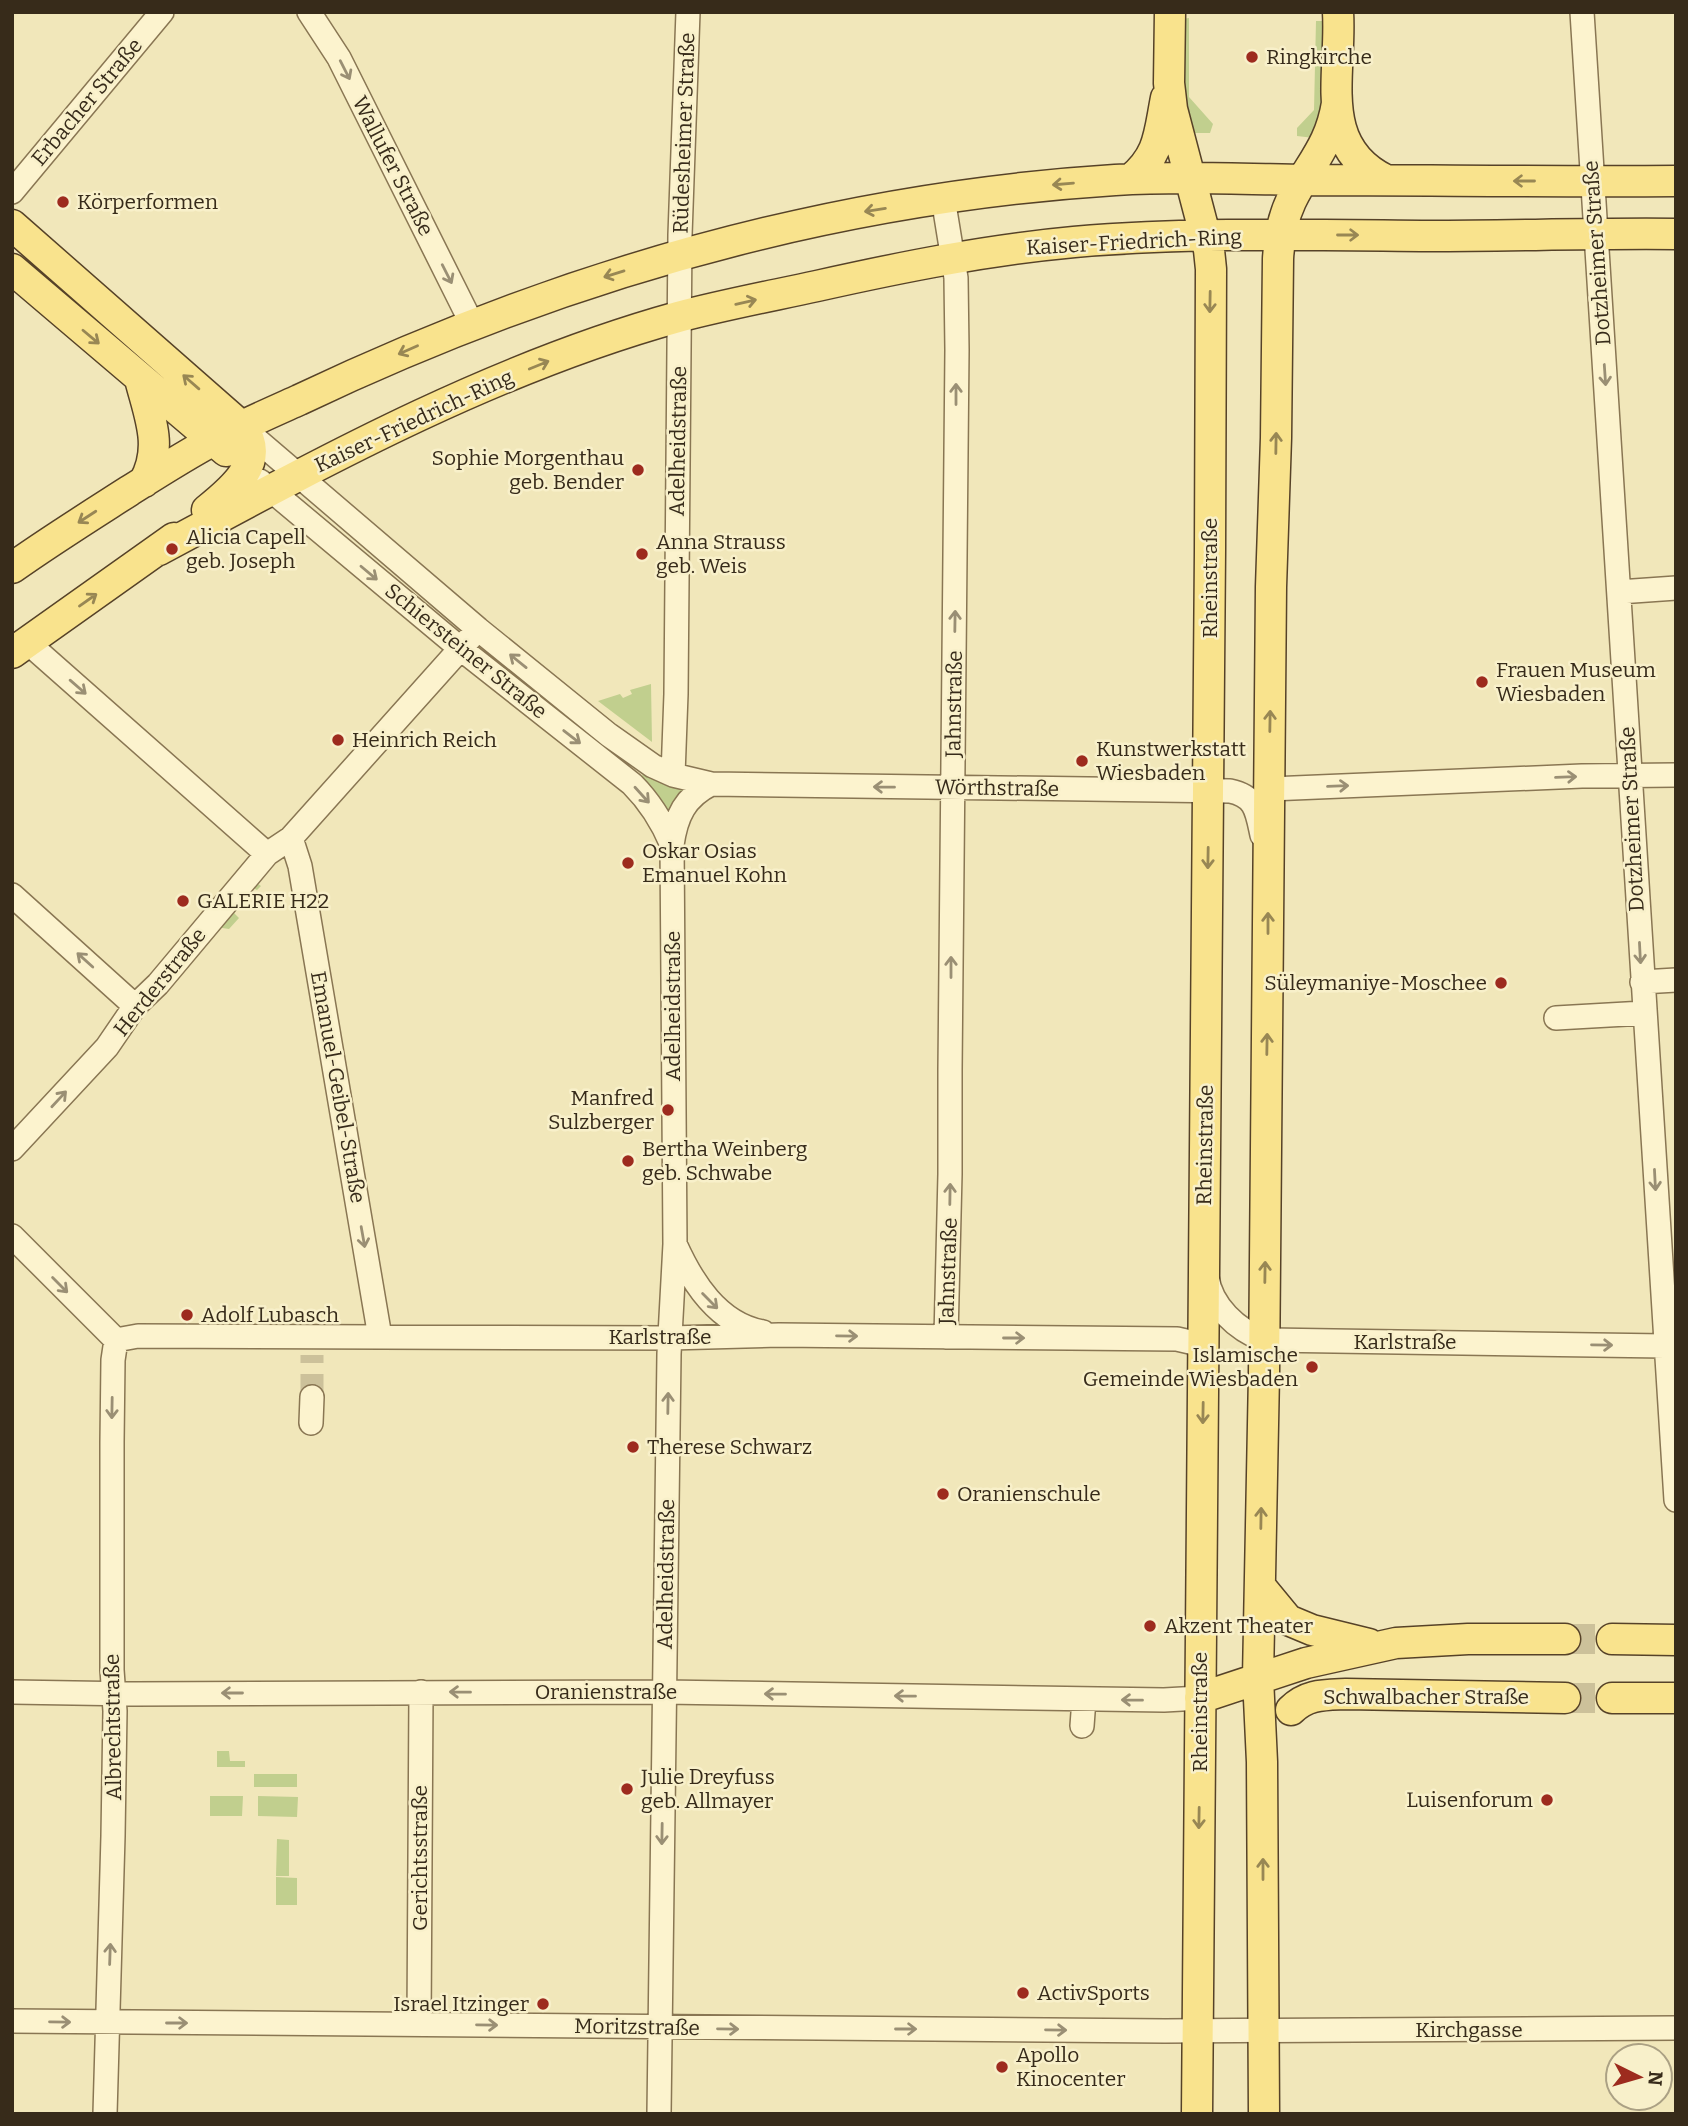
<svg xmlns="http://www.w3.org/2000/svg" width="1688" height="2126" font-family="Bitter,serif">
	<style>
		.grass { fill: #c1cf8e }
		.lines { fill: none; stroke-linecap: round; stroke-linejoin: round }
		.minor-tunnel { stroke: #ccc19a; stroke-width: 23; stroke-dasharray: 23 11; stroke-linecap: butt }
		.major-tunnel { stroke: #ccc19a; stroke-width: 30; stroke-dasharray: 30 15; stroke-linecap: butt }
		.minor-casing { stroke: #897653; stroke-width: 26 }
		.major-casing { stroke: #564228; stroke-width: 33 }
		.minor { stroke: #fcf3ce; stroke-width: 23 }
		.major { stroke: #f9e38d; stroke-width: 30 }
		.oneway { stroke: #9a8f74 }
		.oneway2 { stroke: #988754 }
		.poi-dot { fill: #9d2b1e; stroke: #f8f0ca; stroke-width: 2.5 }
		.labels { text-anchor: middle; stroke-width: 5; stroke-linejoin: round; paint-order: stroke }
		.poi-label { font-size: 21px; fill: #372b1a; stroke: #f8f0ca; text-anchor: start }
		.street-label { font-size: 21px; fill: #372b1a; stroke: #f8f0ca }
	</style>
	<rect width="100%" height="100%" fill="#f1e7ba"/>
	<path class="grass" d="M1189,18V97L1213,124L1210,133H1187L1185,119L1181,19Z
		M1316,21H1324L1321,114L1314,138L1297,136V128L1314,110Z
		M651,684L652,742L598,701L620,694L623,698L632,694L630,690Z
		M646,768L687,785L669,814L639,782Z
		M254,881L261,886L257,890L253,888L234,913L239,918L229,929L216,927Z
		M217,1751H229L230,1761H245V1767H217Z
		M254,1774H297V1787H254Z
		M210,1796H243L242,1816H210Z
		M258,1796L298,1797L297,1817L258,1816Z
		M277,1839L289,1840V1876H276Z
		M276,1877L297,1878V1905H276Z"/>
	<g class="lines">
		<path class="minor-tunnel" d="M312,1397V1355"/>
		<path class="major-tunnel" d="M1565,1639H1612
			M1565,1698H1612"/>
		<g class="minor-casing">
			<path id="minor" d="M309,12L339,58L472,324
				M1582,12L1676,1500
				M12,192L162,12
				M943,198L956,278L957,350L950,1070V1174L946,1337
				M242,427L478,629L609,735L653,766L673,775L711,784L1230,791C1256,796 1257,812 1262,835
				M260,481L461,649L632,784C650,802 662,821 672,845
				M1619,592L1676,588
				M27,642L267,854
				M673,775L676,694L680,235L688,12
				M1270,789L1582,776L1676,775
				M291,838L300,866L380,1337
				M12,895L135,1006
				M1642,982L1676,980
				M1556,1018L1644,1013
				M12,1149L107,1047L135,1006L158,984L267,854L291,838L478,629
				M12,1236L116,1340
				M675,1244C692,1282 718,1324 763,1332
				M1207,1277C1211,1306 1237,1330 1264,1340L1665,1346
				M116,1340L138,1336L670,1338L779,1335L1177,1339L1203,1345
				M311,1423L312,1397
				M12,1692L135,1694L664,1692L1164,1700L1200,1698
				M1082,1726L1084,1699
				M12,2021L1165,2031L1676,2028
				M419,2024L421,1692
				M105,2114L113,1836L115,1711L112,1670V1442L113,1360L116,1340
				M659,2114L669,1354L675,1244L672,845C676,816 685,797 711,784"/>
		</g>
		<g class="major-casing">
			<path id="major" d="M1170,12L1169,83L1172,109L1209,250L1211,269L1210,551L1197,2114
				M1338,12C1342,75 1316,146 1386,180
				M1131,179C1160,155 1159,133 1166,98
				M12,225L242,427C267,462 233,489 207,510
				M12,269L226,451
				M140,379C149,415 164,447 144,482
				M159,550C326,460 494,368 678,317C723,305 771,296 817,286C902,267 987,250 1074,242C1192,232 1312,235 1430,236C1512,236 1594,233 1676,234
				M12,568C50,541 90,516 129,491C156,474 184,456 212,441C240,426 270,413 299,400C557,277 829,198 1115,180C1179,176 1244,179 1308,180C1430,180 1553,182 1676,181
				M12,653L174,538
				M1260,1586L1288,1620L1312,1630L1369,1644
				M1612,1639L1676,1640
				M1200,1698L1306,1663L1396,1643L1468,1639H1565
				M1612,1698H1676
				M1291,1710C1307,1694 1324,1695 1346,1694L1565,1698
				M1264,2114L1262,1762L1258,1678L1264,1374L1271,587L1276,438L1278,259C1279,239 1282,220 1291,201C1309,164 1330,147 1337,103"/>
		</g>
		<use href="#minor" class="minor"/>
		<use href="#major" class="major"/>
	</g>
	<defs><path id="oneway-shaft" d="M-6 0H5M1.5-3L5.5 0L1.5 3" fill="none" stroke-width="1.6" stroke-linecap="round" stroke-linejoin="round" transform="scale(1.75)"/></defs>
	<g class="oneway">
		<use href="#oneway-shaft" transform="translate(345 70) rotate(63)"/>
		<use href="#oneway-shaft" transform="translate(447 274) rotate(63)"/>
		<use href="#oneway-shaft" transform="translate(1605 375) rotate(86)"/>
		<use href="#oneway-shaft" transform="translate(956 394) rotate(-90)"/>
		<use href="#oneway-shaft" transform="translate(369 573) rotate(40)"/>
		<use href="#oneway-shaft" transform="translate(955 621) rotate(-89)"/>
		<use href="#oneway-shaft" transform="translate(518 661) rotate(-141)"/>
		<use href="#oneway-shaft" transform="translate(78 687) rotate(41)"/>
		<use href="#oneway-shaft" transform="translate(572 737) rotate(38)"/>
		<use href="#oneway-shaft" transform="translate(1566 777) rotate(-2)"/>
		<use href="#oneway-shaft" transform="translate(1338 786) rotate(-2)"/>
		<use href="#oneway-shaft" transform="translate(884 787) rotate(-179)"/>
		<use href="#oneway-shaft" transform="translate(642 795) rotate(48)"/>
		<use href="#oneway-shaft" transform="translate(1640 953) rotate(87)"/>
		<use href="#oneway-shaft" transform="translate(85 960) rotate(-138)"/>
		<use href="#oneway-shaft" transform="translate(951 967) rotate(-90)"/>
		<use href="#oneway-shaft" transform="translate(59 1099) rotate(-47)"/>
		<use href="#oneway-shaft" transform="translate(1655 1180) rotate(87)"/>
		<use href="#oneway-shaft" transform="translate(950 1194) rotate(-89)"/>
		<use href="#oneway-shaft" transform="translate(363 1237) rotate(80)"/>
		<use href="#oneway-shaft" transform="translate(60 1285) rotate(45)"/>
		<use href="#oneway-shaft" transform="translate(710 1301) rotate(45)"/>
		<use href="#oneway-shaft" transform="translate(847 1336) rotate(1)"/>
		<use href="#oneway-shaft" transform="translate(1014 1338)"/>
		<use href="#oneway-shaft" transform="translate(1602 1345) rotate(1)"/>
		<use href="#oneway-shaft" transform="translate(668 1403) rotate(-89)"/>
		<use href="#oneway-shaft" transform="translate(112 1408) rotate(91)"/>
		<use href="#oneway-shaft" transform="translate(460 1692) rotate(-179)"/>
		<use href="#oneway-shaft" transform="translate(232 1693) rotate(180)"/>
		<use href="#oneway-shaft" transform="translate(775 1694) rotate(-179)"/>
		<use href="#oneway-shaft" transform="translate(905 1696) rotate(-179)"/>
		<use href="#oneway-shaft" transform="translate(1132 1700) rotate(-179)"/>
		<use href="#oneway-shaft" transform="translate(662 1834) rotate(91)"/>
		<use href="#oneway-shaft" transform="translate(110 1954) rotate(-88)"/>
		<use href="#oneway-shaft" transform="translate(60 2022) rotate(1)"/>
		<use href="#oneway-shaft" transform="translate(177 2023)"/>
		<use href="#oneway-shaft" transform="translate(487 2025) rotate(1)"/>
		<use href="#oneway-shaft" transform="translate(728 2029) rotate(1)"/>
		<use href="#oneway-shaft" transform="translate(906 2029)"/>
		<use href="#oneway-shaft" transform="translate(1056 2030) rotate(1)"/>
	</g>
	<g class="oneway2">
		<use href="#oneway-shaft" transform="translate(1524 181) rotate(-180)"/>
		<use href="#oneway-shaft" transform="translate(1063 184) rotate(175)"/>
		<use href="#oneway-shaft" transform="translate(875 210) rotate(171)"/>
		<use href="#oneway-shaft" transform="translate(1348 235)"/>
		<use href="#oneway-shaft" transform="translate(614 274) rotate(163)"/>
		<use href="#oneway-shaft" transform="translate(746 302) rotate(-13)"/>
		<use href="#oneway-shaft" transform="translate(1210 302) rotate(91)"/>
		<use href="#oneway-shaft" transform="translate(91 337) rotate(40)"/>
		<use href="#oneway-shaft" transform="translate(408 350) rotate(156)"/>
		<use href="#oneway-shaft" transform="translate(539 365) rotate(-22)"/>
		<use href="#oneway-shaft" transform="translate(191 382) rotate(-139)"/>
		<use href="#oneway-shaft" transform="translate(1276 443) rotate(-89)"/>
		<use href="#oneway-shaft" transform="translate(87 517) rotate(147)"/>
		<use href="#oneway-shaft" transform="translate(88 600) rotate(-35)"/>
		<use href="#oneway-shaft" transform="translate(1270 721) rotate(-89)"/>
		<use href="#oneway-shaft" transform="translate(1208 858) rotate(91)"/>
		<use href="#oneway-shaft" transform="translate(1268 923) rotate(-90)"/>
		<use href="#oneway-shaft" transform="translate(1267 1044) rotate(-89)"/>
		<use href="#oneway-shaft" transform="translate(1265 1272) rotate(-89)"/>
		<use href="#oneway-shaft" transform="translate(1203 1413) rotate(91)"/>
		<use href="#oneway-shaft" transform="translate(1261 1518) rotate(-89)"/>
		<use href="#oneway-shaft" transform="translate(1199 1818) rotate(91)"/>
		<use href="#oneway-shaft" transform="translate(1263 1869) rotate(-90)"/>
	</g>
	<g class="poi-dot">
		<circle cx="1252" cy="57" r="7"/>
		<circle cx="63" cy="202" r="7"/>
		<circle cx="638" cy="470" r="7"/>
		<circle cx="172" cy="549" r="7"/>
		<circle cx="642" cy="554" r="7"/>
		<circle cx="1482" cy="682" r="7"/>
		<circle cx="338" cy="740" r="7"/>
		<circle cx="1082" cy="761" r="7"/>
		<circle cx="628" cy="863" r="7"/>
		<circle cx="183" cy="901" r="7"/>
		<circle cx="1501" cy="983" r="7"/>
		<circle cx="668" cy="1110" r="7"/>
		<circle cx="628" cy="1161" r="7"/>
		<circle cx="187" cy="1315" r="7"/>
		<circle cx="1312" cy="1367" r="7"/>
		<circle cx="633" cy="1447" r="7"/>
		<circle cx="943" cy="1494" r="7"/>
		<circle cx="1150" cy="1626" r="7"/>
		<circle cx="627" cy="1789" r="7"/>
		<circle cx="1547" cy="1800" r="7"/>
		<circle cx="1023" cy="1993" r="7"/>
		<circle cx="543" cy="2004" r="7"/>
		<circle cx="1002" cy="2067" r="7"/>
	</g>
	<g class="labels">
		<g class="poi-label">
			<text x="1266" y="64">Ringkirche</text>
			<text x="77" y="209">Körperformen</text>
			<text x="624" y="465" text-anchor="end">Sophie Morgenthau<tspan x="624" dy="24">geb. Bender</tspan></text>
			<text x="186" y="544">Alicia Capell<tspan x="186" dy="24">geb. Joseph</tspan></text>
			<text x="656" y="549">Anna Strauss<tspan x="656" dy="24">geb. Weis</tspan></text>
			<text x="1496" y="677">Frauen Museum<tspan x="1496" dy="24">Wiesbaden</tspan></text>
			<text x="352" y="747">Heinrich Reich</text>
			<text x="1096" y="756">Kunstwerkstatt<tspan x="1096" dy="24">Wiesbaden</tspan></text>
			<text x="642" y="858">Oskar Osias<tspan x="642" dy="24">Emanuel Kohn</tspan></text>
			<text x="197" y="908">GALERIE H22</text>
			<text x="1487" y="990" text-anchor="end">Süleymaniye-Moschee</text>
			<text x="654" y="1105" text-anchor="end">Manfred<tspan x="654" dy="24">Sulzberger</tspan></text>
			<text x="642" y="1156">Bertha Weinberg<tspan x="642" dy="24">geb. Schwabe</tspan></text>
			<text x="201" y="1322">Adolf Lubasch</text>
			<text x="1298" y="1362" text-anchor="end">Islamische<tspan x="1298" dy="24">Gemeinde Wiesbaden</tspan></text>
			<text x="647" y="1454">Therese Schwarz</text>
			<text x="957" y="1501">Oranienschule</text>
			<text x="1164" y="1633">Akzent Theater</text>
			<text x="641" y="1784">Julie Dreyfuss<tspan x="641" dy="24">geb. Allmayer</tspan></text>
			<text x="1533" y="1807" text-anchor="end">Luisenforum</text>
			<text x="1037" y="2000">ActivSports</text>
			<text x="529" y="2011" text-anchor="end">Israel Itzinger</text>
			<text x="1016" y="2062">Apollo<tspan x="1016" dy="24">Kinocenter</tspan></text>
		</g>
		<g class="street-label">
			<text transform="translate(87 102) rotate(-50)" y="7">Erbacher Straße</text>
			<text transform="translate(684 133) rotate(-88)" y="7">Rüdesheimer Straße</text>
			<text transform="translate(393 166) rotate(63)" y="7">Wallufer Straße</text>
			<text transform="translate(1134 242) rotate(-3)" y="7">Kaiser-Friedrich-Ring</text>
			<text transform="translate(1597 253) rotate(-94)" y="7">Dotzheimer Straße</text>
			<text transform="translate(414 421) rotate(-25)" y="7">Kaiser-Friedrich-Ring</text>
			<text transform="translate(678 441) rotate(-89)" y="7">Adelheidstraße</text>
			<text transform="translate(1210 578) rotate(-90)" y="7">Rheinstraße</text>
			<text transform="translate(466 651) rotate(39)" y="7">Schiersteiner Straße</text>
			<text transform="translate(954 704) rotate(-89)" y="7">Jahnstraße</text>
			<text transform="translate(997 788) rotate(1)" y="7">Wörthstraße</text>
			<text transform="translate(1632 819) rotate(-93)" y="7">Dotzheimer Straße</text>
			<text transform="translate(160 982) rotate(-51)" y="7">Herderstraße</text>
			<text transform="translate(673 1006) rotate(-90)" y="7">Adelheidstraße</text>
			<text transform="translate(338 1087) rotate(80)" y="7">Emanuel-Geibel-Straße</text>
			<text transform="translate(1205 1145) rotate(-89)" y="7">Rheinstraße</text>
			<text transform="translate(948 1271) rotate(-88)" y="7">Jahnstraße</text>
			<text x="660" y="1344">Karlstraße</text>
			<text x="1405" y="1349">Karlstraße</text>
			<text transform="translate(666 1574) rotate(-89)" y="7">Adelheidstraße</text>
			<text x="606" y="1699">Oranienstraße</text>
			<text x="1426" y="1704">Schwalbacher Straße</text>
			<text transform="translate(1200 1712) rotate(-90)" y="7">Rheinstraße</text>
			<text transform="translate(113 1727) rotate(-91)" y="7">Albrechtstraße</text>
			<text transform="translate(420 1858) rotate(-90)" y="7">Gerichtsstraße</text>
			<text transform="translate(637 2027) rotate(1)" y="7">Moritzstraße</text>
			<text x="1469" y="2037">Kirchgasse</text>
		</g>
	</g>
	<rect width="1688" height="2126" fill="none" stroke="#372b1a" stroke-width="28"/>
	<g transform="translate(1639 2077) rotate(95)"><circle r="33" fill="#f8f0ca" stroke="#aba184" stroke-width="2"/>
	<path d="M0-5L12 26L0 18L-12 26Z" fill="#9d2b1e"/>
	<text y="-10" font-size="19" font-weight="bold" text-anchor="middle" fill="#372b1a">N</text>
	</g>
</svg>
